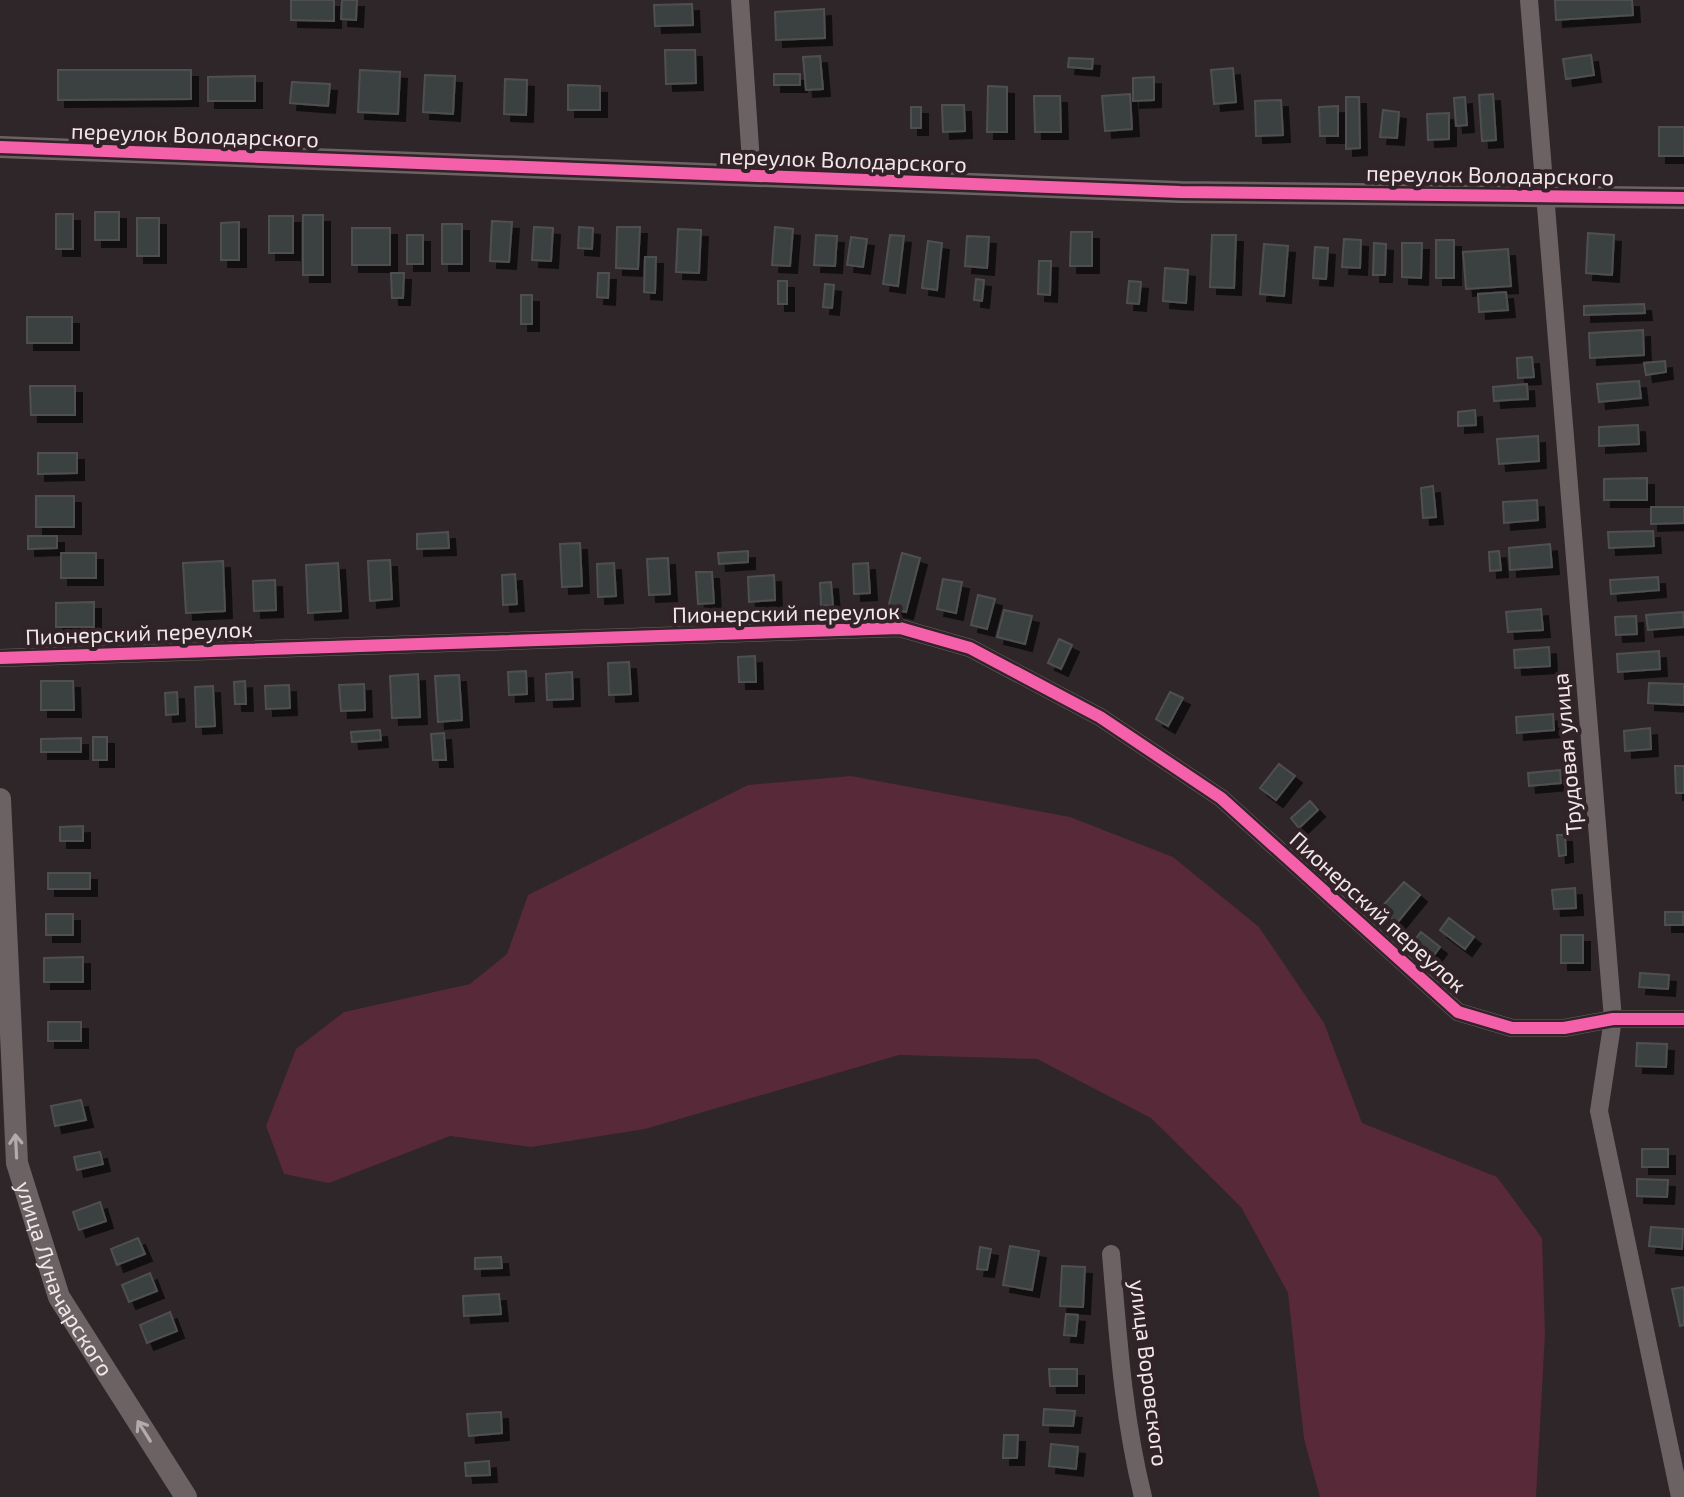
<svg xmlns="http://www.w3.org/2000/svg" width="1684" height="1497" font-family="'Exo 2',sans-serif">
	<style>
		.green { fill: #572939 }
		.building { fill: #3a4041; stroke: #505050; stroke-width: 2; filter: url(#shadow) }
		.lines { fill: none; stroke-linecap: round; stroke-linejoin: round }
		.minor { stroke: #6c6264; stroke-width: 18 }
		.tertiary { stroke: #6c6264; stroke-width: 22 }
		.cycleway-casing { stroke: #312327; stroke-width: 17 }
		.cycleway { stroke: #f560ab; stroke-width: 12 }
		.oneway { stroke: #b5abad }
		.labels { text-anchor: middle; stroke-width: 8; stroke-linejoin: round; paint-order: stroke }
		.street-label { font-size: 22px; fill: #f1e7e9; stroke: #312327 }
	</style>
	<defs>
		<filter id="shadow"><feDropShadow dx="7" dy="7" stdDeviation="0" flood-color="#0009"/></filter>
	</defs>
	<rect width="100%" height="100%" fill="#2e2628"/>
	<path class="green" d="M851,776L1070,817L1173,857L1259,927L1324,1023L1362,1123L1497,1177L1542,1238L1545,1334L1536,1497H1320L1304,1439L1288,1293L1241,1207L1151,1118L1037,1059L899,1055L645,1129L531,1147L450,1136L329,1183L284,1174L266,1126L296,1049L344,1012L470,984L507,954L528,895L748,785Z"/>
	<path class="building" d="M291,0H334V21L291,20Z
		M342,0H357L356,20L341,19Z
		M1555,0H1632L1633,15L1556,20Z
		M692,4L693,25L655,26L654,5Z
		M824,9L825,38L776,40L775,12Z
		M665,50H695L696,83L666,84Z
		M1591,55L1594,75L1566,79L1563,59Z
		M820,56L823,89L806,90L803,57Z
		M1069,58L1093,59L1092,69L1068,67Z
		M1233,68L1236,102L1214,104L1211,70Z
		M58,70H191V99L58,100Z
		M360,70L400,72L398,114L358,112Z
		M774,74H800V85H774Z
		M425,75L455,76L453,114L423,112Z
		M255,76V101H208V77Z
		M1154,77V100L1133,101V78Z
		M505,79L527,80L526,115L504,114Z
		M292,82L330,84L328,106L290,103Z
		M568,85L600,86V110H568Z
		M988,86L1007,87V132H987Z
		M1130,94L1132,129L1105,131L1102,96Z
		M1493,94L1496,140L1482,141L1479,95Z
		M1034,96H1060L1061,132H1035Z
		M1346,97H1359L1360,148L1346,149Z
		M1465,97L1467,125L1456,126L1454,98Z
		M1281,100L1283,135L1256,136L1255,101Z
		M942,105H964L965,131L943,132Z
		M1338,106V136H1320L1319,107Z
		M911,107H921V128H911Z
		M1383,110L1399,112L1397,138L1380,137Z
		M1449,113V139L1428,140L1427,114Z
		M1659,127H1684V156H1659Z
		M95,212H119V240H95Z
		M56,214H73V249H56Z
		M303,215H323V275H303Z
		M269,216H293V253H269Z
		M137,218H159V256H137Z
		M492,221L512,222L509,262L490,261Z
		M239,222V260H221V223Z
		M442,224H462V264H442Z
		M534,227L553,228L551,261L532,260Z
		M579,227L593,228L592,249L578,248Z
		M617,227H640L638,269L616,268Z
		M775,227L793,229L790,266L772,265Z
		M352,228H390V265H352Z
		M678,229L701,230L699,273L676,272Z
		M1071,232H1092V266H1070Z
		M1588,233L1614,235L1612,275L1586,273Z
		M407,235H423V264H407Z
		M816,235L837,236L835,266L814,265Z
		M890,235L904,236L898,286L883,284Z
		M1212,235H1236L1234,288L1210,287Z
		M967,236L989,237L987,268L965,266Z
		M851,237L867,239L863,267L847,265Z
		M1344,239L1361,240L1360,268L1342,267Z
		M1436,240H1454V278H1436Z
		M928,241L942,243L937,290L922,288Z
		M1374,243L1386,244L1385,275H1373Z
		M1402,243H1422L1421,278L1402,277Z
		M1264,244L1288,246L1284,296L1260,294Z
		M1315,247L1328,248L1326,279L1313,278Z
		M1508,249L1511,286L1466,289L1463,252Z
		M645,257H656L655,293L644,292Z
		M1039,261H1051L1050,295L1038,294Z
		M1165,268L1188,270L1186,303L1163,301Z
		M391,273H404L403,298H392Z
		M598,273H609L608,298L597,297Z
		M976,279L984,280L982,301L974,300Z
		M778,281H787V304H778Z
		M1129,281L1141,282L1139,304L1127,303Z
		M825,284L834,285L832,308L823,307Z
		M1506,292L1508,310L1479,312L1478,294Z
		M521,295H532V324H521Z
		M1644,304L1645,313L1584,315V306Z
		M27,317H72V343H27Z
		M1643,330L1644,355L1590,358L1589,333Z
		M1532,357L1534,377L1518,378L1517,358Z
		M1665,361L1666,372L1646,375L1644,363Z
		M1639,381L1641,398L1599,402L1597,384Z
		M1527,384L1528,399L1494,401L1493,387Z
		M30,386H75V415H31Z
		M1475,410L1476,425L1458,426V412Z
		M1638,425L1639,444L1599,446V427Z
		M1538,436L1539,461L1499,464L1497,439Z
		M38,453H77V473L38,474Z
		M1647,478V500H1604V479Z
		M1433,486L1436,517L1423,518L1421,488Z
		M36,496H74V527H36Z
		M1537,500L1538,520L1504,523L1503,502Z
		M1651,507H1684V523L1651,524Z
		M1653,531L1654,546L1609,548L1608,532Z
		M448,532L449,548L417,549V534Z
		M28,536H57V548L28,549Z
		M580,543L582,586L562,587L560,544Z
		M1550,544L1552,567L1510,570L1509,548Z
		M748,551V562L719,564L718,553Z
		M1499,551L1501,570L1490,571L1489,552Z
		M61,553H96V578H61Z
		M902,553L920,558L906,612L888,608Z
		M668,558L670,594L649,595L647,559Z
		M390,560L392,599L370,601L368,561Z
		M223,561L225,611L186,613L183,563Z
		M338,563L341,611L308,613L306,565Z
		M614,563L616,596L598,597L597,564Z
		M868,563L870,593L854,594L853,564Z
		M696,572H712L714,603L698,604Z
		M515,574L517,604L503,605L502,575Z
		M774,575L775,600L749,602L748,577Z
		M1658,577L1659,590L1611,594L1610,580Z
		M943,579L962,582L956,613L937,609Z
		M275,580L276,610L254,611L253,581Z
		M831,582L833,605L821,606L820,583Z
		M978,595L995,599L987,629L971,625Z
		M94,602V627H56V603Z
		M1541,609L1543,630L1508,632L1506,612Z
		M1004,610L1032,616L1025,644L997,637Z
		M1683,612L1684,627L1648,630L1646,615Z
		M1636,616L1637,634L1616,635L1615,617Z
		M1059,639L1072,645L1061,669L1048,663Z
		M1549,647L1550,666L1515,668L1514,650Z
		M1659,651L1660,669L1618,672L1617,654Z
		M755,656L756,682H739L738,657Z
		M629,662L631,694L609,695L608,663Z
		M526,671L527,694L509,695L508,672Z
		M572,672L573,699L547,700L546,674Z
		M418,674L420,717L392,718L390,676Z
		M459,675L462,720L438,722L435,676Z
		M41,681H73L74,710H41Z
		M245,681L246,704H235L234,682Z
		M1649,683L1684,684V705L1648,703Z
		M364,684L365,710L341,711L339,685Z
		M289,685L290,708L266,709L265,686Z
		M213,686L215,726L196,727L195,687Z
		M177,692L178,714L166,715L165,693Z
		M1170,692L1183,698L1168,726L1156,719Z
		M1553,714L1554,730L1517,733L1516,717Z
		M1650,728L1651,749L1625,751L1624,731Z
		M380,730L381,740L352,742L351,732Z
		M444,733L446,760H433L431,734Z
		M93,737H107V760H93Z
		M81,738V752H41V739Z
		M1279,764L1295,776L1276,800L1260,788Z
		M1675,766H1684V793H1676Z
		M1560,770L1561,783L1529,786L1528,773Z
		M1310,801L1318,810L1299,828L1291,818Z
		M83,826V841H60V827Z
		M1557,835H1565L1566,855L1559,856Z
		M48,873H90V889H48Z
		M1404,882L1420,895L1397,923L1380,909Z
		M1575,888L1576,908L1554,909L1552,890Z
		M1665,912H1683V925H1665Z
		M46,914H73V935H46Z
		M1449,918L1474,937L1465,949L1440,930Z
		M1421,932L1440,947L1429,962L1409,947Z
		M1561,935H1583V963H1561Z
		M83,957V982H44V958Z
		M1640,973L1669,975L1668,989L1639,987Z
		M48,1022H81V1041H48Z
		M1637,1043L1667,1044L1666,1067L1636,1066Z
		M81,1100L86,1120L55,1126L51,1106Z
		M1642,1149H1668V1167H1642Z
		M100,1152L103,1164L77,1170L74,1157Z
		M1637,1179L1668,1180L1667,1197L1637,1196Z
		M100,1202L106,1221L79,1230L73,1212Z
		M1651,1227L1683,1229L1682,1249L1649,1246Z
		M138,1238L145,1254L117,1265L111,1249Z
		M1010,1246L1039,1251L1032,1290L1003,1285Z
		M980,1247L991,1249L987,1270L977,1269Z
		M501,1257L502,1268L475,1269V1258Z
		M1062,1266L1085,1267L1083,1307L1060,1306Z
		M150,1273L157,1291L129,1302L122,1285Z
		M1684,1287V1325L1680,1326L1672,1289Z
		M499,1294L501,1314L464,1316L463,1296Z
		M170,1312L177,1331L147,1343L140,1325Z
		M1066,1314L1078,1315L1076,1336L1064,1335Z
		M1049,1369H1077V1386H1050Z
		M1044,1409L1075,1411L1073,1426L1043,1425Z
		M501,1412L502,1433L469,1436L467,1414Z
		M1004,1435H1018L1017,1458H1003Z
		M1051,1444L1078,1447L1076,1469L1049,1466Z
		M489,1461L490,1475L466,1476L465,1463Z"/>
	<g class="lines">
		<path class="minor" d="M740,0L752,177
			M1529,0L1613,1019L1599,1111L1680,1497
			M0,658L900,628L970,648L1100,717L1221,798L1458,1012L1512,1028H1564L1613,1019H1684
			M1111,1254C1118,1336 1123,1417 1143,1497"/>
		<g class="tertiary">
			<path d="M0,147L1180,192L1684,198"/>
			<path id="s1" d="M0,799L17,1163L59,1297L186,1497"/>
		</g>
		<g class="cycleway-casing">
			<path id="cycleway" d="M0,147L1180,192L1684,198
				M0,658L900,628L970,648L1100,717L1221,798L1458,1012L1512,1028H1564L1613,1019H1684"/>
		</g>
		<use href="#cycleway" class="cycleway"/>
	</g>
	<defs><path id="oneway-shaft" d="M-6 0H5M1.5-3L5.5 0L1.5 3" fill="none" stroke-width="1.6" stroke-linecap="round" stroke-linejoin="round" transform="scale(2)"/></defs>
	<g class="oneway">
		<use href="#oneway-shaft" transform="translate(16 1146) rotate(-93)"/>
		<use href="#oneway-shaft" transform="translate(144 1431) rotate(-122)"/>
	</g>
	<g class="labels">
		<g class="street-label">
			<text transform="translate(195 135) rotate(2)" y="8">переулок Володарского</text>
			<text transform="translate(843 160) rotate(2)" y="8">переулок Володарского</text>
			<text transform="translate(1490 175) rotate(1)" y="8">переулок Володарского</text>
			<text transform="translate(786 613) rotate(-1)" y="8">Пионерский переулок</text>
			<text transform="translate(139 633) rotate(-2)" y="8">Пионерский переулок</text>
			<text transform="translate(1567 754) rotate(-95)" y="8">Трудовая улица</text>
			<text transform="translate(1378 912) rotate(42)" y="8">Пионерский переулок</text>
			<text dy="8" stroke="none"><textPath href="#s1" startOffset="490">улица Луначарского</textPath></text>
			<text transform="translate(1149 1373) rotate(83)" y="8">улица Воровского</text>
		</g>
	</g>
</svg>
